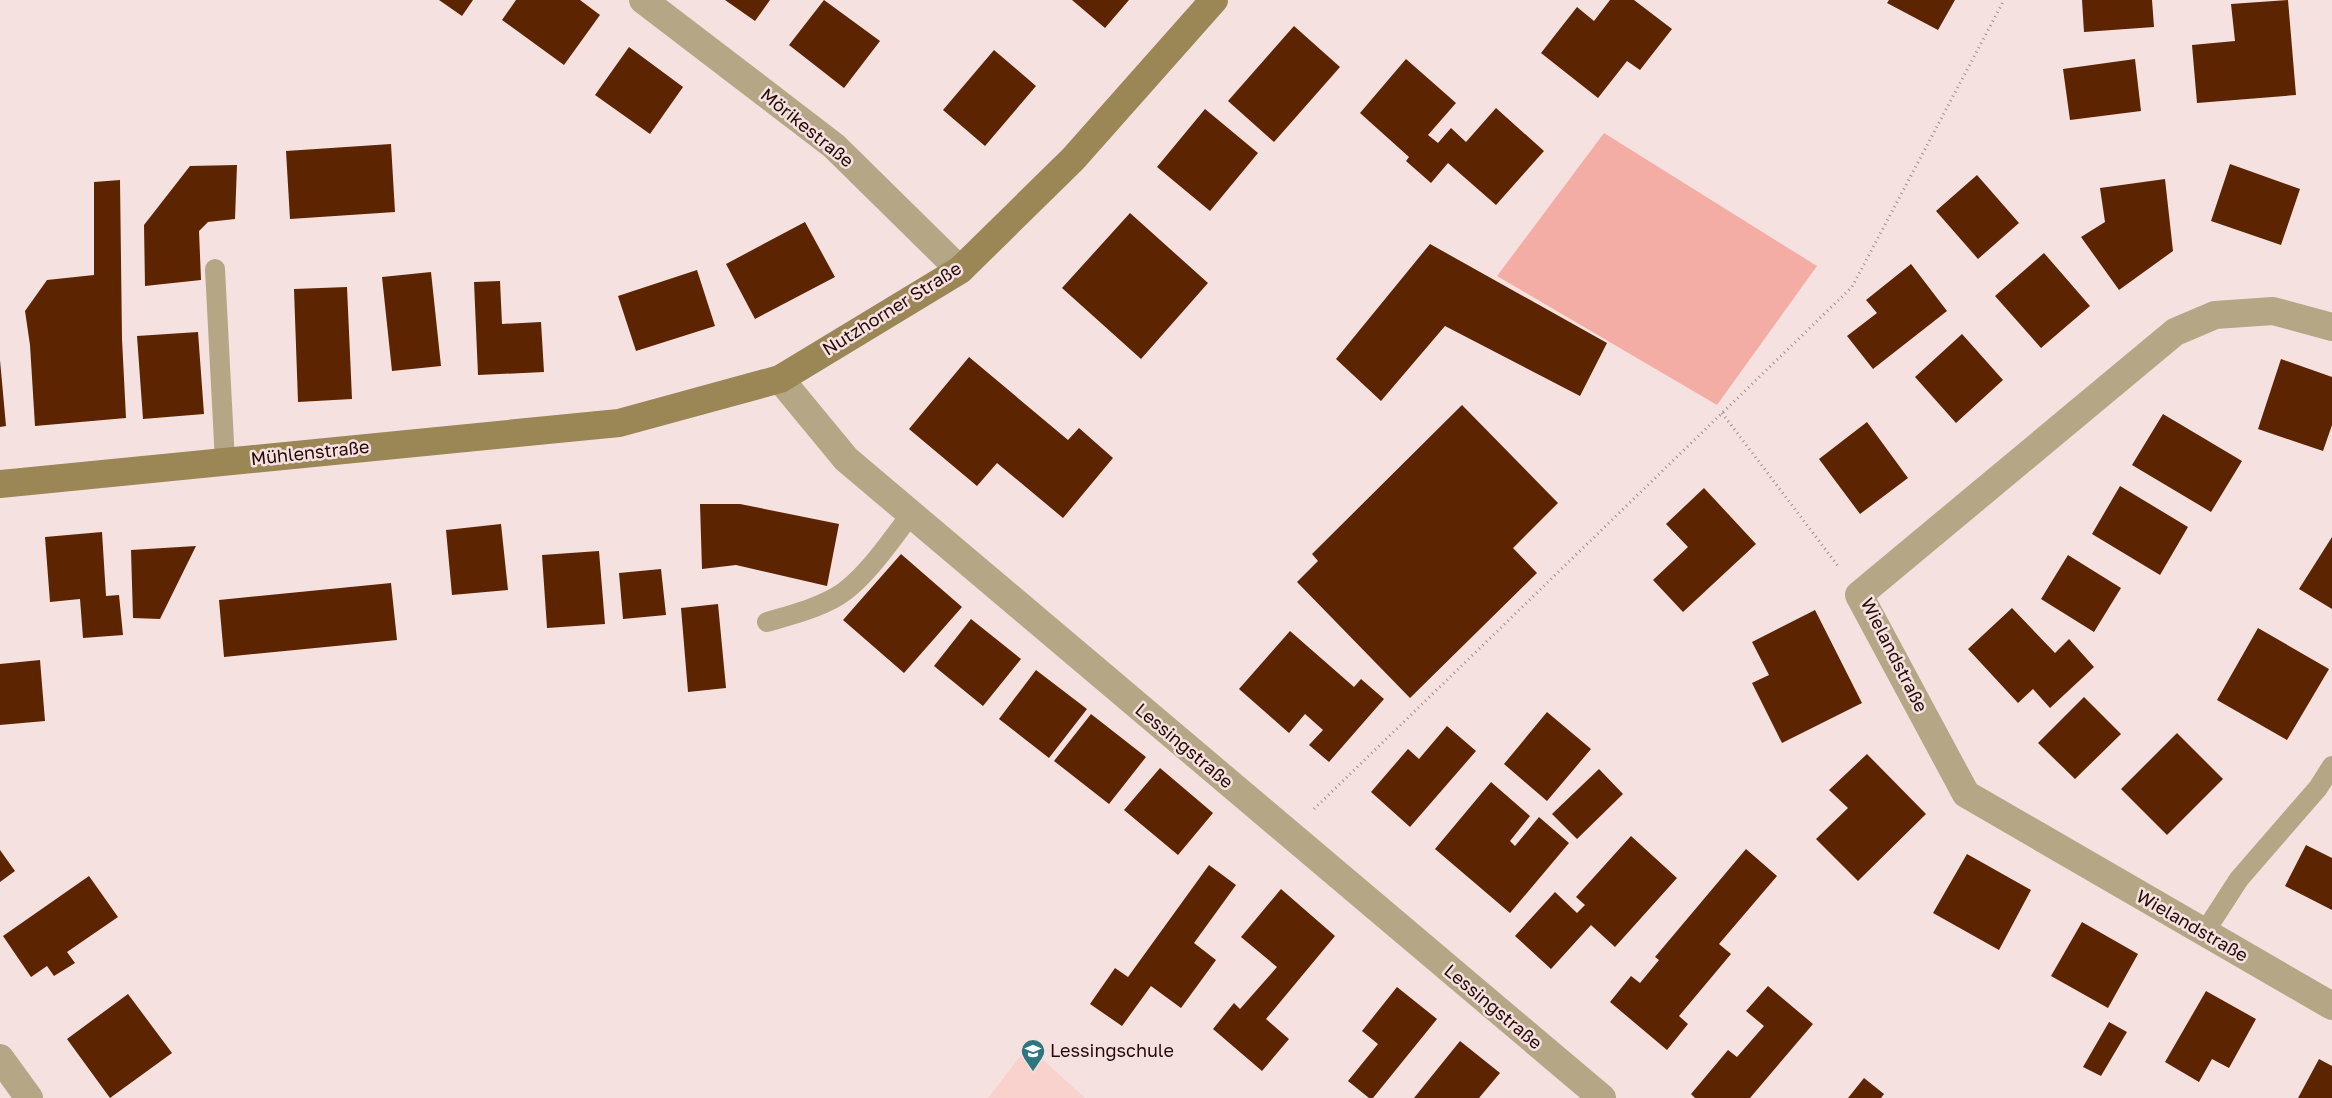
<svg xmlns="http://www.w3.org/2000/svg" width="2332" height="1098" font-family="'Golos Text',sans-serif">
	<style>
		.built { fill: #fad2cd }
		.green { fill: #f4ada5 }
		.building { fill: #5d2401 }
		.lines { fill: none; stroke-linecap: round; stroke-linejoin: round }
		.path { stroke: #a38c8a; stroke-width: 3; stroke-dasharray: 1 4; stroke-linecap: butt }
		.lane { stroke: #b5a686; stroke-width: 20 }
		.street { stroke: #b5a686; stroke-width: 28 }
		.secondary { stroke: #9b8656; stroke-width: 28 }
		.labels { text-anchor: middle; stroke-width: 5; stroke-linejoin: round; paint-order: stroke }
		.street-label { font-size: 18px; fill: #260807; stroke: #f5e2e0 }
		.poi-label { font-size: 18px; fill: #260807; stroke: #f5e2e0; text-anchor: start }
	</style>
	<rect width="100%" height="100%" fill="#f5e2e0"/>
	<path class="built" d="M1028,1046L1085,1098H988Z"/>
	<path class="green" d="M1604,133L1817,266L1717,405L1497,276Z"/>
	<path class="building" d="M439,0H473L462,16Z
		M516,0H580L600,15L564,65L502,20Z
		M725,0H770L755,21Z
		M824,0L880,41L844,88L789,45Z
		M1072,0H1129L1105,28Z
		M1610,0H1634L1672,29L1640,70L1627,61L1598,98L1541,53L1577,7L1594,21Z
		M1889,0H1955L1938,30L1887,3Z
		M2082,0H2152L2154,27L2084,32Z
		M2288,0L2296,95L2197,103L2192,45L2235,41L2231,4Z
		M1294,26L1340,67L1274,142L1228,101Z
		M629,47L683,87L650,134L595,95Z
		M994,50L1036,86L985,146L943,110Z
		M1406,59L1456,103L1428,135L1438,143L1451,128L1466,142L1496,108L1544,151L1496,205L1448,163L1431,183L1406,161L1409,157L1360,113Z
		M2135,59L2141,111L2070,120L2063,69Z
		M1205,109L1258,153L1210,211L1157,167Z
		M391,144L395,212L290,219L286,151Z
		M2230,164L2300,189L2281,245L2211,221Z
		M237,165L235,219L208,222L199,231L201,280L145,286L144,225L190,166Z
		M1977,175L2019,223L1978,259L1936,211Z
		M2165,179L2173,251L2119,290L2081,237L2105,222L2100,188Z
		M120,180L122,339L126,418L35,426L30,345L25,311L47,280L94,275V182Z
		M1130,213L1208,283L1141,359L1062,288Z
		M805,222L835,277L755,319L726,264Z
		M1430,244L1607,343L1580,396L1445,326L1381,401L1336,359Z
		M2044,253L2090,306L2041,348L1995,296Z
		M1911,264L1947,311L1873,369L1847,336L1877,313L1866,300Z
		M697,270L715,326L636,351L618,296Z
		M431,272L441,366L392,371L382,277Z
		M500,281L502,324L541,322L544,372L478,375L474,282Z
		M347,287L352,399L298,402L294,289Z
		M198,332L204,414L143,419L137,336Z
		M1962,334L2003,380L1956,423L1915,377Z
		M969,357L1068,440L1079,428L1113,458L1063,518L997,463L977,486L909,429Z
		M2281,359L2332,377V425L2323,451L2258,429Z
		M0,360L6,426L0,427Z
		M1462,405L1558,503L1513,548L1537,573L1410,698L1297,582L1318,561L1312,554Z
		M2163,414L2242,461L2211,512L2132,465Z
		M1867,422L1908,478L1860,514L1819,459Z
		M2120,486L2188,527L2160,575L2092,534Z
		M1704,488L1756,544L1683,612L1653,580L1688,547L1666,524Z
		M700,504H740L839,524L827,586L736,565L702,569Z
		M501,524L508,590L452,595L446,530Z
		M102,532L106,596L119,595L123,635L83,638L80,599L50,602L45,537Z
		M2332,537V609L2299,589Z
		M196,546L160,619L133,618L131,550Z
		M599,551L605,624L547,628L542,555Z
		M901,554L962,607L904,673L843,620Z
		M2068,555L2121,588L2094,632L2041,599Z
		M661,569L666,615L623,619L619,573Z
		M391,583L397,640L224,657L219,600Z
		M718,604L726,688L688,692L681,608Z
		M2012,608L2055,653L2069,639L2094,667L2050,708L2033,689L2018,703L1968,649Z
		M1815,610L1862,703L1782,743L1752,683L1769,675L1752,642Z
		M971,619L1021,659L983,706L934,666Z
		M2258,628L2329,669L2287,740L2217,700Z
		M1290,631L1354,687L1361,679L1384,699L1329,762L1309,745L1323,730L1305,714L1289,733L1239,689Z
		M40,660L45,721L0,725V664Z
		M1036,670L1087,709L1049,758L999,719Z
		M2084,697L2121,734L2075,779L2038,743Z
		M1547,712L1591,749L1547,801L1504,764Z
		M1091,714L1146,757L1109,804L1054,761Z
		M1447,726L1476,751L1410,827L1371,792L1408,749L1419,759Z
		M2177,733L2223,779L2167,835L2121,789Z
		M1867,754L1926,814L1858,881L1816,839L1848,808L1829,790Z
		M1160,768L1213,813L1178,855L1124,810Z
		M1599,769L1623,794L1577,839L1552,814Z
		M1491,782L1530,816L1510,841L1515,846L1539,817L1569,843L1510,913L1435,849Z
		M1631,836L1677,878L1615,947L1591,925L1551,969L1515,936L1555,892L1577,913L1585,905L1576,897Z
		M2306,845L2332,858V910L2285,886Z
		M1746,849L1777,876L1719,944L1731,954L1679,1016L1688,1024L1667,1050L1610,1002L1631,976L1640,983L1659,960L1655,957Z
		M0,850L15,871L0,882Z
		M1967,854L2031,890L1999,950L1933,913Z
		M1209,865L1236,885L1194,943L1216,960L1181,1008L1151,986L1122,1026L1090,1004L1115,968L1128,977Z
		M89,876L118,917L67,952L75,963L54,976L47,966L31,977L3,936Z
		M1281,889L1335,936L1266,1019L1289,1039L1262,1071L1213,1029L1234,1003L1240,1009L1277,967L1241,937Z
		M2082,922L2138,954L2108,1008L2051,976Z
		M1768,986L1813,1024L1750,1098H1695L1691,1094L1728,1050L1737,1057L1764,1026L1746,1011Z
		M1397,987L1437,1019L1373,1098H1369L1348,1081L1378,1044L1362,1031Z
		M2206,991L2256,1019L2229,1068L2212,1059L2199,1082L2165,1062Z
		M128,994L172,1053L110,1098L67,1039Z
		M2109,1022L2127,1032L2101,1076L2083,1067Z
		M1460,1041L1500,1073L1479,1098H1414Z
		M2319,1059L2332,1066V1098H2298Z
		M1864,1078L1884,1094L1881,1098H1848Z"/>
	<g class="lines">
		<path class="path" d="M1722,413L1838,566
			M1314,809L1852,287L2004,0"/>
		<path class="lane" d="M215,269L225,462
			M767,622C791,615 815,609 836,597C863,582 892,539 911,514
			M2204,933L2239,879L2318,788L2332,766"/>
		<path class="street" d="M643,0L834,146L960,270
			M2332,327L2273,311L2215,315L2175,332L1859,595L1966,794L2332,1006
			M780,379L846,459L1602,1098
			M0,1058L29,1098"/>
		<path class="secondary" d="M0,484L619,423L780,379L960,270L1073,159L1214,0"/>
	</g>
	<defs>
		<g id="school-pin" transform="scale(1.25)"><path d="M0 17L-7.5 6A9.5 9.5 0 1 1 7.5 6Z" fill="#2e767f" stroke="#f5e2e0"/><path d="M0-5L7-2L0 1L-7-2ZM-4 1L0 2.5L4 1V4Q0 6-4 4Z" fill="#fff"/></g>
	</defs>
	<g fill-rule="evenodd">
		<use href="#school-pin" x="1033" y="1051"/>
	</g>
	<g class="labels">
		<g class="street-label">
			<text transform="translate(807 128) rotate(39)" y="6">Mörikestraße</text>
			<text transform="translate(892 309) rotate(-32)" y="6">Nutzhorner Straße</text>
			<text transform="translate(310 453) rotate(-6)" y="6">Mühlenstraße</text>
			<text transform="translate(1894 655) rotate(63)" y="6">Wielandstraße</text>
			<text transform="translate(1184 746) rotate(40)" y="6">Lessingstraße</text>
			<text transform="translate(2192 926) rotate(30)" y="6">Wielandstraße</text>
			<text transform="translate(1493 1007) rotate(40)" y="6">Lessingstraße</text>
		</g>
		<g class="poi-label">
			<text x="1050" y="1057">Lessingschule</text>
		</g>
	</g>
</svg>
